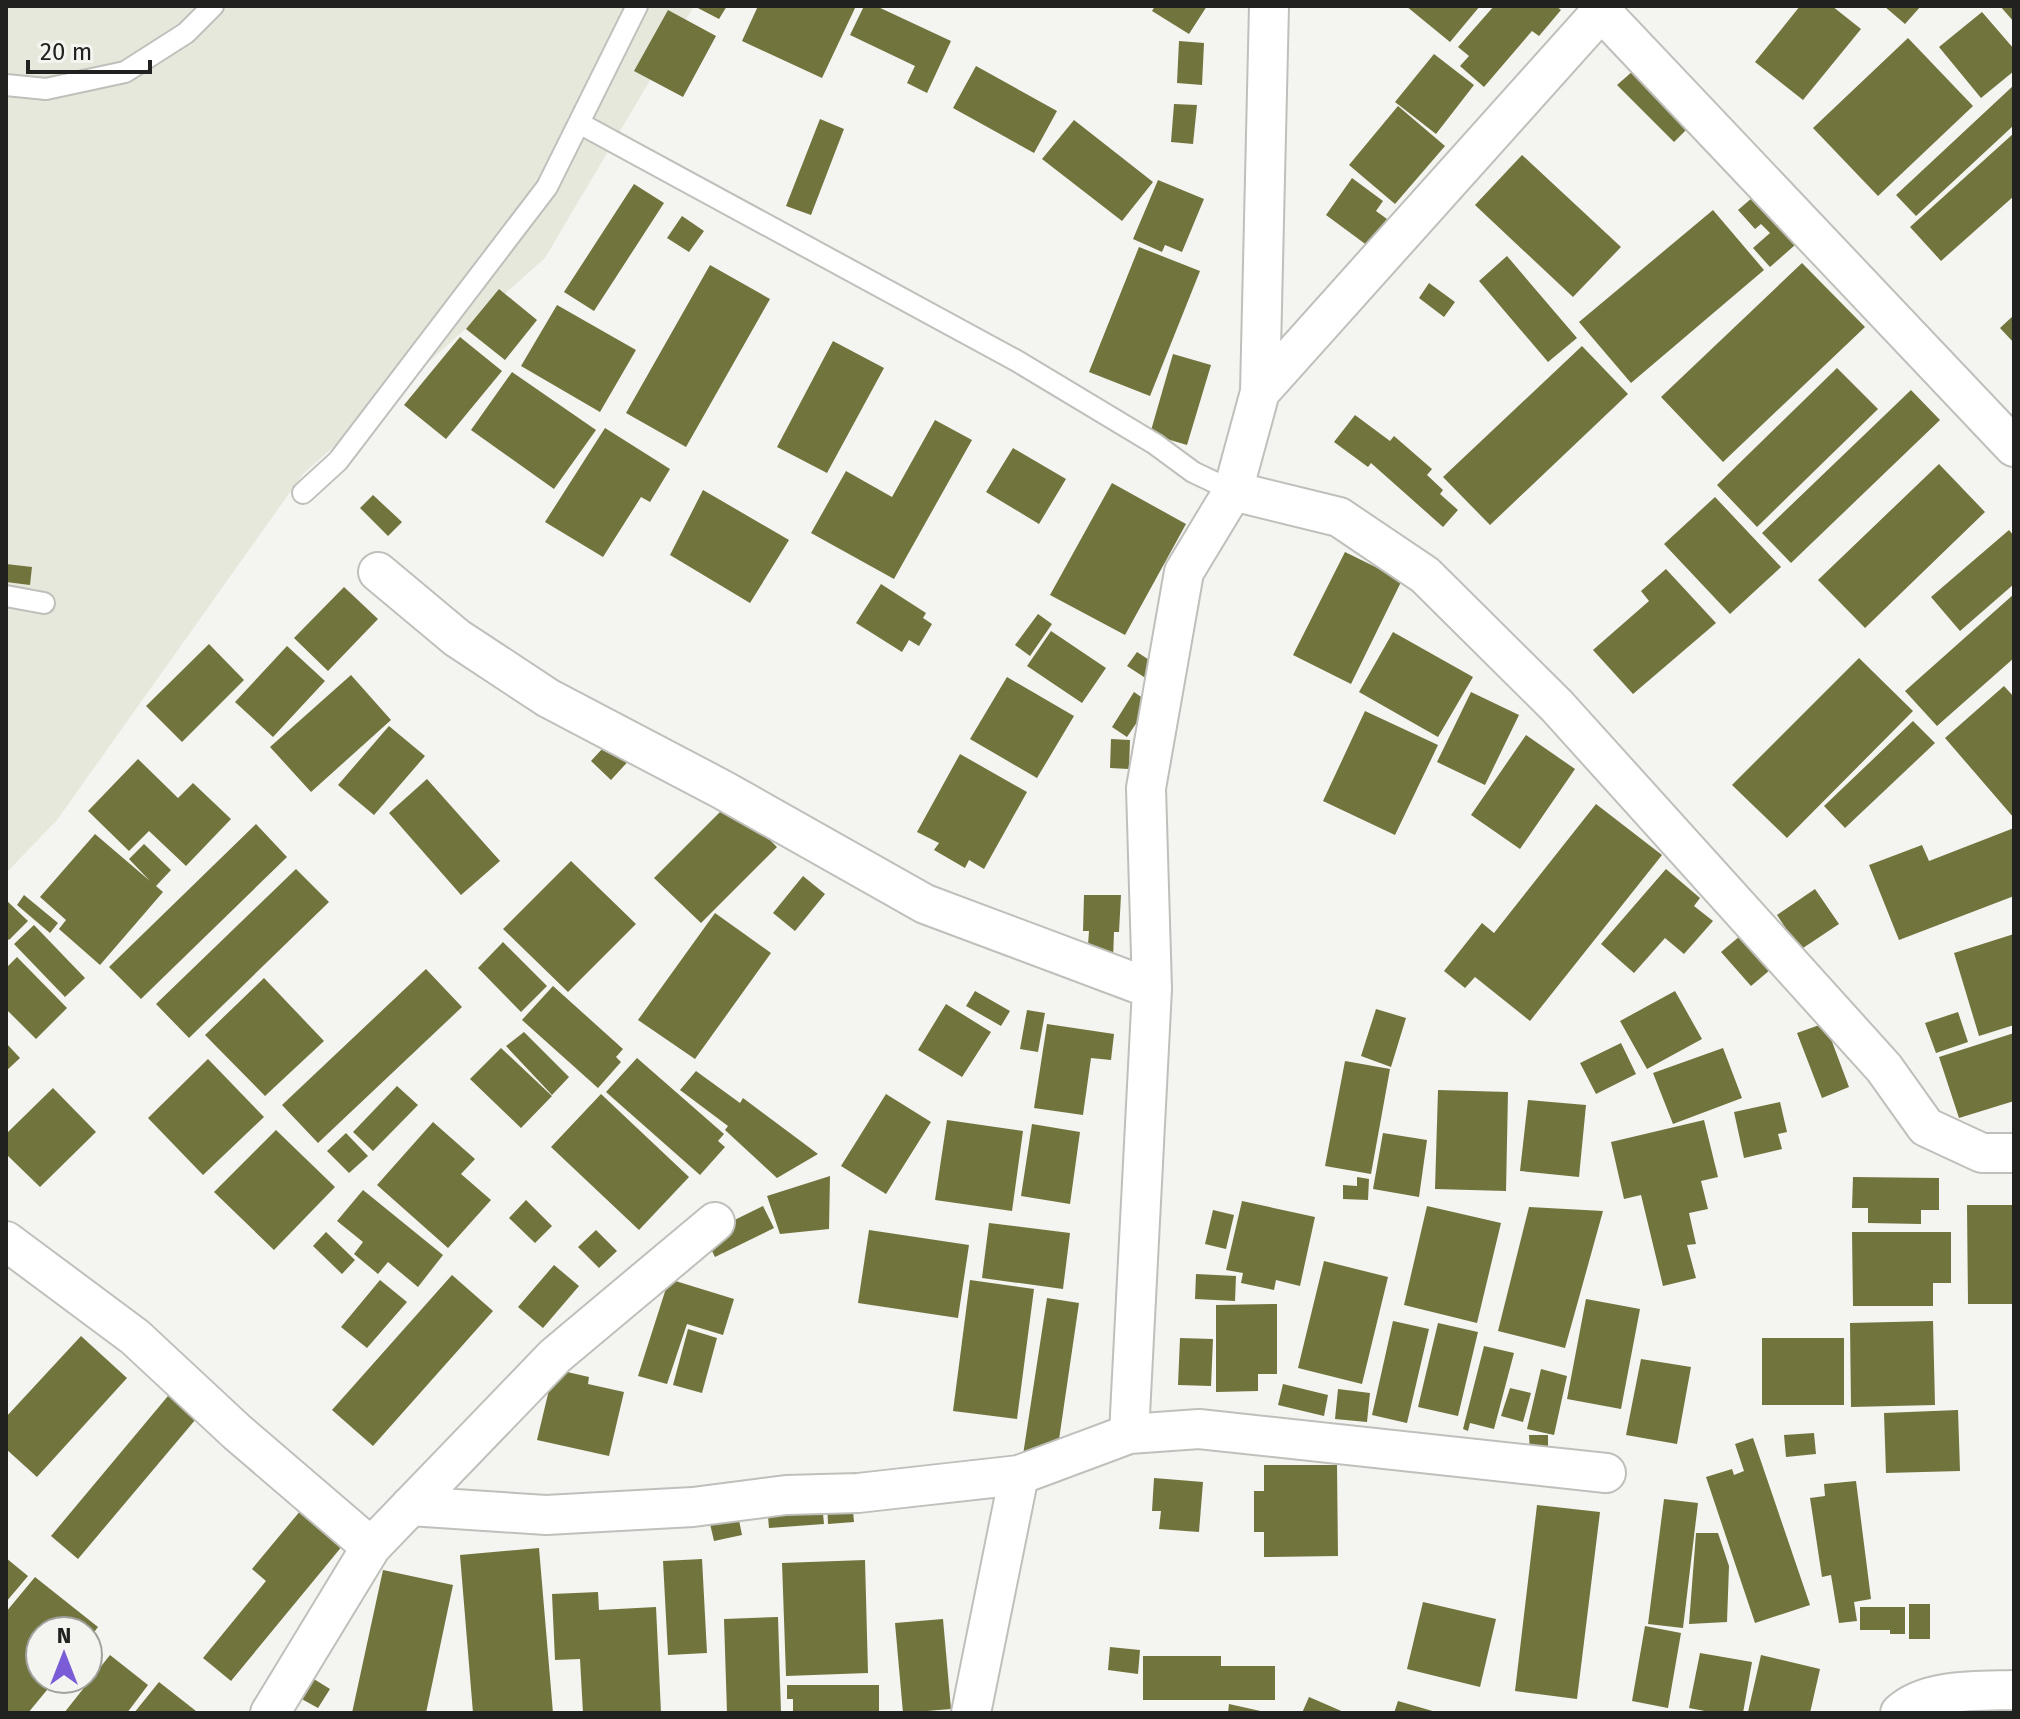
<svg xmlns="http://www.w3.org/2000/svg" width="2020" height="1719" font-family="'Fira Sans',sans-serif">
	<style>
		.built { fill: #e7e8dc }
		.building { fill: #72743e }
		.lines { fill: none; stroke-linecap: round; stroke-linejoin: round }
		.lane-casing { stroke: #bfbfbb; stroke-width: 24 }
		.street-casing { stroke: #bfbfbb; stroke-width: 42 }
		.lane { stroke: #fff; stroke-width: 20 }
		.street { stroke: #fff; stroke-width: 38 }
	</style>
	<rect width="100%" height="100%" fill="#f4f4f0"/>
	<path class="built" d="M6,6H694L545,258L303,474L57,820L6,873Z"/>
	<path class="building" d="M694,6H727L719,19Z
		M758,6H856L822,78L742,41Z
		M864,6H876L951,41L927,93L907,83L915,66L850,35Z
		M1155,6H1207L1189,34L1152,11Z
		M1406,6H1480L1450,42Z
		M1494,6H1556L1561,10L1539,36L1532,31L1484,87L1460,66L1469,56L1458,47Z
		M1800,6H1832L1861,29L1803,100L1755,62Z
		M1884,6H1921L1905,24Z
		M2000,6H2014V22Z
		M668,10L716,36L683,97L634,71Z
		M1982,12L2014,49V71L1981,98L1939,47Z
		M1908,38L1973,106L1878,196L1813,128Z
		M1179,41L1204,43L1202,85L1177,83Z
		M1434,54L1474,85L1436,134L1395,102Z
		M976,66L1057,111L1034,153L953,108Z
		M1634,70L1689,127L1674,142L1617,85Z
		M2014,85V125L1916,216L1896,195Z
		M1174,104L1197,105L1193,144L1171,142Z
		M1398,106L1445,146L1395,204L1349,165Z
		M820,119L844,129L811,215L786,206Z
		M1074,120L1153,182L1122,221L1042,159Z
		M2014,133V196L1941,261L1910,227Z
		M1522,155L1621,247L1573,297L1475,205Z
		M1352,178L1383,201L1376,211L1387,219L1368,246L1326,215Z
		M1158,180L1204,199L1182,252L1165,245L1162,252L1133,239Z
		M634,184L664,203L594,311L564,292Z
		M1760,191L1803,238L1770,267L1753,248L1770,233L1761,224L1755,229L1738,210Z
		M1713,210L1764,270L1631,383L1579,322Z
		M682,216L704,231L689,252L667,238Z
		M1139,247L1200,271L1150,396L1089,372Z
		M1507,256L1577,338L1548,362L1479,281Z
		M1802,263L1865,327L1723,462L1661,397Z
		M710,265L770,299L686,447L626,413Z
		M1429,283L1455,302L1444,317L1419,298Z
		M499,289L537,320L505,360L466,329Z
		M557,305L636,350L600,412L521,366Z
		M2014,315V343L2000,328Z
		M460,337L502,371L446,439L404,405Z
		M833,341L884,368L827,473L777,447Z
		M1582,346L1628,394L1490,525L1443,477Z
		M1173,354L1211,365L1187,445L1150,434Z
		M1837,368L1878,409L1757,527L1717,485Z
		M512,372L596,430L554,489L471,430Z
		M1911,390L1940,420L1791,563L1762,533Z
		M1355,415L1390,441L1394,436L1432,469L1427,475L1443,490L1440,494L1458,510L1443,527L1371,463L1368,467L1334,442Z
		M935,420L972,440L894,579L811,533L846,471L892,497Z
		M605,428L670,469L650,502L641,497L603,557L545,522Z
		M1013,448L1066,479L1039,524L986,492Z
		M1939,464L1985,512L1865,628L1818,580Z
		M1112,483L1186,524L1125,635L1050,595Z
		M703,490L789,540L750,603L670,555Z
		M373,495L402,522L388,536L360,508Z
		M1715,497L1781,567L1730,614L1664,544Z
		M2009,530L2014,536V584L1960,631L1931,597Z
		M1345,552L1402,580L1351,684L1293,655Z
		M6,564L32,567L30,585L6,582Z
		M1666,569L1716,623L1633,694L1593,650L1649,601L1641,591Z
		M881,584L926,613L923,618L932,624L919,646L909,640L902,652L856,623Z
		M344,587L378,619L328,671L294,638Z
		M2014,594V658L1937,726L1905,691Z
		M1038,614L1052,624L1030,656L1015,645Z
		M1051,631L1106,668L1082,703L1027,666Z
		M1393,632L1473,677L1438,737L1359,692Z
		M209,644L244,680L182,742L146,706Z
		M287,646L325,681L273,737L235,702Z
		M1137,652L1157,665L1147,679L1127,666Z
		M1859,658L1913,711L1787,838L1732,785Z
		M351,675L391,720L311,792L270,747Z
		M1007,677L1074,716L1037,778L970,739Z
		M2004,686L2014,697V818L1945,738Z
		M1134,692L1150,703L1127,737L1112,727Z
		M1471,692L1519,715L1485,785L1437,762Z
		M1365,711L1438,745L1395,835L1323,801Z
		M1913,721L1935,743L1845,828L1824,806Z
		M389,726L425,756L374,815L338,785Z
		M1526,735L1575,769L1520,849L1471,815Z
		M613,737L633,756L611,780L591,761Z
		M1111,739L1130,740L1129,769L1110,768Z
		M960,754L1027,792L984,869L969,860L965,868L934,850L939,843L917,832Z
		M138,759L178,798L193,783L231,819L186,866L149,831L129,851L88,811Z
		M427,779L500,861L461,895L389,813Z
		M731,801L777,847L701,923L654,878Z
		M1596,804L1662,855L1530,1021L1475,977L1465,988L1444,971L1482,923L1494,933Z
		M256,824L287,857L141,999L109,967Z
		M2014,828V896L1899,940L1869,865L1922,845L1929,861Z
		M95,834L150,881L129,859L144,844L171,870L156,886L163,892L100,965L59,929L66,920L40,897Z
		M571,861L636,924L568,992L503,929Z
		M296,869L329,902L189,1038L156,1004Z
		M1666,869L1700,898L1694,906L1713,921L1684,954L1665,938L1634,973L1601,944Z
		M803,876L825,894L795,931L773,913Z
		M1815,889L1839,924L1800,950L1777,915Z
		M24,895L58,923L50,933L17,905Z
		M1084,895H1121L1119,932H1114L1113,960L1087,959L1089,931H1083Z
		M6,900L28,921L9,940L6,937Z
		M715,913L771,953L695,1059L638,1020Z
		M34,925L85,978L65,997L14,944Z
		M2014,934V1025L1979,1036L1954,953Z
		M1740,936L1770,970L1751,986L1721,952Z
		M503,942L547,986L521,1012L478,968Z
		M17,957L67,1008L36,1039L6,1009V968Z
		M426,969L462,1007L318,1143L282,1105Z
		M264,978L324,1041L265,1096L205,1035Z
		M553,986L623,1049L616,1057L621,1062L598,1088L522,1020Z
		M975,991L1010,1011L1001,1026L966,1006Z
		M1675,991L1702,1039L1647,1069L1620,1021Z
		M946,1004L991,1032L962,1077L918,1050Z
		M1376,1009L1406,1018L1391,1067L1361,1056Z
		M1027,1010L1045,1013L1038,1052L1020,1049Z
		M1958,1012L1968,1042L1936,1053L1925,1023Z
		M1825,1023L1849,1087L1822,1098L1797,1033Z
		M1047,1024L1114,1034L1111,1060L1091,1058L1083,1115L1034,1108Z
		M524,1032L569,1077L552,1095L506,1046Z
		M2014,1033V1101L1959,1118L1939,1057Z
		M6,1043L20,1058L6,1071Z
		M1621,1043L1636,1074L1596,1094L1580,1063Z
		M501,1048L552,1096L521,1128L470,1079Z
		M1723,1048L1742,1098L1673,1124L1653,1073Z
		M637,1058L724,1134L718,1141L725,1147L700,1175L606,1092Z
		M208,1059L264,1117L203,1175L148,1118Z
		M1345,1061L1390,1069L1371,1174L1325,1166Z
		M696,1071L740,1103L743,1098L818,1154L777,1178L725,1130L728,1126L680,1090Z
		M397,1086L418,1105L373,1151L353,1132Z
		M53,1088L96,1132L40,1187L6,1154V1134Z
		M1438,1090L1508,1092L1506,1191L1435,1189Z
		M601,1094L689,1177L639,1230L551,1147Z
		M886,1094L931,1122L886,1194L841,1166Z
		M1528,1100L1586,1105L1579,1177L1520,1171Z
		M1780,1102L1787,1132L1778,1134L1782,1149L1744,1158L1734,1112Z
		M947,1120L1023,1131L1012,1211L935,1200Z
		M1704,1120L1718,1177L1701,1181L1708,1209L1689,1213L1696,1244L1687,1245L1696,1278L1663,1286L1641,1195L1624,1199L1611,1142Z
		M433,1122L475,1159L461,1174L491,1200L448,1248L377,1185Z
		M1032,1124L1080,1132L1070,1204L1021,1196Z
		M276,1130L335,1187L274,1250L214,1192Z
		M346,1133L368,1156L349,1173L327,1151Z
		M1383,1133L1427,1140L1419,1197L1373,1189Z
		M830,1176L829,1229L780,1234L767,1196Z
		M1357,1177L1369,1179L1368,1200L1343,1199V1185L1357,1186Z
		M1853,1177L1939,1178V1210H1921V1224L1868,1223V1208H1852Z
		M363,1190L443,1255L418,1287L388,1262L378,1274L354,1254L363,1242L337,1221Z
		M526,1200L552,1226L535,1243L509,1218Z
		M1242,1201L1315,1217L1300,1286L1276,1280L1274,1290L1241,1283L1243,1273L1226,1270Z
		M1967,1205H2014V1304H1968Z
		M763,1206L774,1228L715,1257L704,1235Z
		M1427,1206L1501,1223L1477,1323L1404,1305Z
		M1529,1207L1603,1211L1565,1348L1498,1331Z
		M1213,1210L1234,1215L1226,1249L1205,1244Z
		M989,1223L1070,1233L1063,1289L982,1278Z
		M596,1230L617,1251L599,1268L578,1247Z
		M869,1230L969,1245L958,1318L858,1303Z
		M326,1232L355,1260L342,1274L313,1246Z
		M1852,1232H1951V1283H1933V1306H1853Z
		M1324,1261L1388,1277L1362,1384L1298,1368Z
		M554,1265L579,1286L543,1328L518,1307Z
		M1196,1274L1236,1276L1235,1301L1195,1299Z
		M452,1275L493,1311L373,1446L332,1410Z
		M669,1279L734,1299L723,1335L687,1324L667,1384L638,1376Z
		M380,1280L407,1302L367,1348L341,1327Z
		M970,1280L1034,1289L1017,1419L953,1411Z
		M1047,1298L1079,1303L1056,1460L1023,1455Z
		M1586,1299L1640,1309L1621,1409L1567,1399Z
		M1277,1304V1374H1258V1391L1216,1392V1305Z
		M1393,1321L1429,1329L1407,1423L1372,1415Z
		M1933,1321L1935,1405L1851,1407L1850,1323Z
		M1438,1323L1478,1332L1458,1416L1418,1407Z
		M688,1329L717,1338L702,1393L673,1385Z
		M81,1336L127,1378L37,1477L6,1449V1417Z
		M1180,1338L1213,1339L1211,1386L1178,1385Z
		M1762,1338H1844V1405H1762Z
		M1484,1346L1514,1353L1494,1429L1470,1423L1468,1431L1463,1429Z
		M1641,1359L1691,1367L1677,1444L1626,1435Z
		M554,1369L589,1377L588,1384L624,1392L609,1456L537,1440Z
		M1541,1369L1567,1376L1554,1435L1527,1429Z
		M1283,1384L1328,1395L1324,1416L1278,1405Z
		M1510,1388L1531,1393L1523,1422L1501,1416Z
		M1338,1389L1370,1393L1367,1422L1335,1419Z
		M173,1390L201,1413L78,1559L51,1536Z
		M1958,1410L1960,1471L1886,1473L1884,1413Z
		M1814,1433L1816,1454L1786,1457L1784,1435Z
		M1529,1435H1548V1452L1530,1453Z
		M1753,1438L1810,1605L1755,1623L1706,1477L1732,1469L1734,1475L1744,1471L1735,1444Z
		M1264,1465H1337L1338,1556L1264,1557V1532H1254V1491H1264Z
		M1154,1478L1203,1482L1199,1532L1159,1529L1161,1511H1152Z
		M1856,1481L1871,1599L1854,1602L1857,1621L1839,1623L1831,1575L1822,1577L1810,1498L1825,1496L1824,1484Z
		M852,1499L854,1522L828,1524L827,1500Z
		M1664,1499L1698,1503L1683,1628L1648,1624Z
		M822,1503L824,1524L769,1528L767,1505Z
		M306,1504L348,1539L231,1681L203,1658L266,1581L252,1569Z
		M736,1505L742,1535L714,1541L707,1511Z
		M1537,1505L1600,1512L1577,1699L1515,1691Z
		M1696,1533H1718L1729,1566L1727,1622L1689,1624Z
		M539,1548L553,1713H473L460,1555Z
		M6,1558L28,1576L6,1602Z
		M702,1559L707,1653L668,1655L663,1561Z
		M865,1560L868,1673L786,1676L782,1563Z
		M383,1570L453,1585L426,1713H352Z
		M35,1577L98,1627L88,1640V1631H40V1679H56L28,1713H6V1612Z
		M598,1592L599,1610L656,1607L661,1713H583L580,1659L555,1660L552,1594Z
		M1423,1602L1496,1619L1480,1687L1407,1669Z
		M1909,1604H1930V1639H1909Z
		M1860,1607H1905V1634H1890V1630H1860Z
		M778,1617L781,1713H727L724,1619Z
		M943,1619L951,1709L903,1713L895,1623Z
		M1645,1626L1681,1633L1668,1708L1632,1701Z
		M1110,1647L1140,1650L1138,1674L1108,1670Z
		M1700,1653L1752,1662L1743,1713H1715L1689,1708Z
		M110,1655L148,1685L127,1713H64Z
		M1761,1655L1820,1669L1810,1713L1748,1712Z
		M1143,1656H1221V1666H1275V1700H1143Z
		M309,1676L330,1689L318,1708L298,1697Z
		M159,1682L196,1711L195,1713H134Z
		M787,1685H879V1713H793V1699H787Z
		M1309,1697L1346,1713H1302Z
		M1398,1701L1436,1712V1713H1394Z
		M1229,1704L1265,1712V1713H1228Z"/>
	<g class="lines">
		<g class="lane-casing">
			<path id="lane" d="M6,85L46,89L125,72L186,33L213,6
				M579,123L1017,361L1155,444L1193,472L1233,491
				M303,493L338,461L547,187L637,6
				M6,596L44,603"/>
		</g>
		<g class="street-casing">
			<path id="street" d="M1601,11L2014,447
				M1260,392L1606,6
				M1233,491L1339,517L1425,575L1557,706L1884,1068L1926,1127L1982,1153H2014
				M378,572L457,638L548,698L723,790L925,904L1152,989
				M6,1241L135,1337L237,1432L371,1547
				M1129,1434L1199,1429L1606,1473
				M410,1506L546,1515L693,1507L786,1495L858,1493L1019,1475
				M270,1713L371,1547L555,1356L715,1222
				M971,1713L1019,1475L1129,1434L1152,989L1146,788L1184,572L1233,491L1260,392L1269,6
				M1900,1713C1926,1688 1980,1691 2014,1690"/>
		</g>
		<use href="#lane" class="lane"/>
		<use href="#street" class="street"/>
	</g>
	<rect width="2020" height="1719" fill="none" stroke="#212120" stroke-width="16"/>
	<g transform="translate(64 1655)"><circle r="38" fill="#f4f4f0" stroke="#a0a09d" stroke-width="2"/>
	<path d="M0-6L14 30L0 20L-14 30Z" fill="#795cd6"/>
	<text y="-12" font-size="22" font-weight="bold" text-anchor="middle" fill="#212120">N</text>
	</g>
	<path d="M28 60v12h122v-12" fill="none" stroke="#212120" stroke-width="4"/>
	<text x="40" y="60" font-size="24" fill="#212120" stroke="#f4f4f0" stroke-width="6" paint-order="stroke">20 m</text>
</svg>
